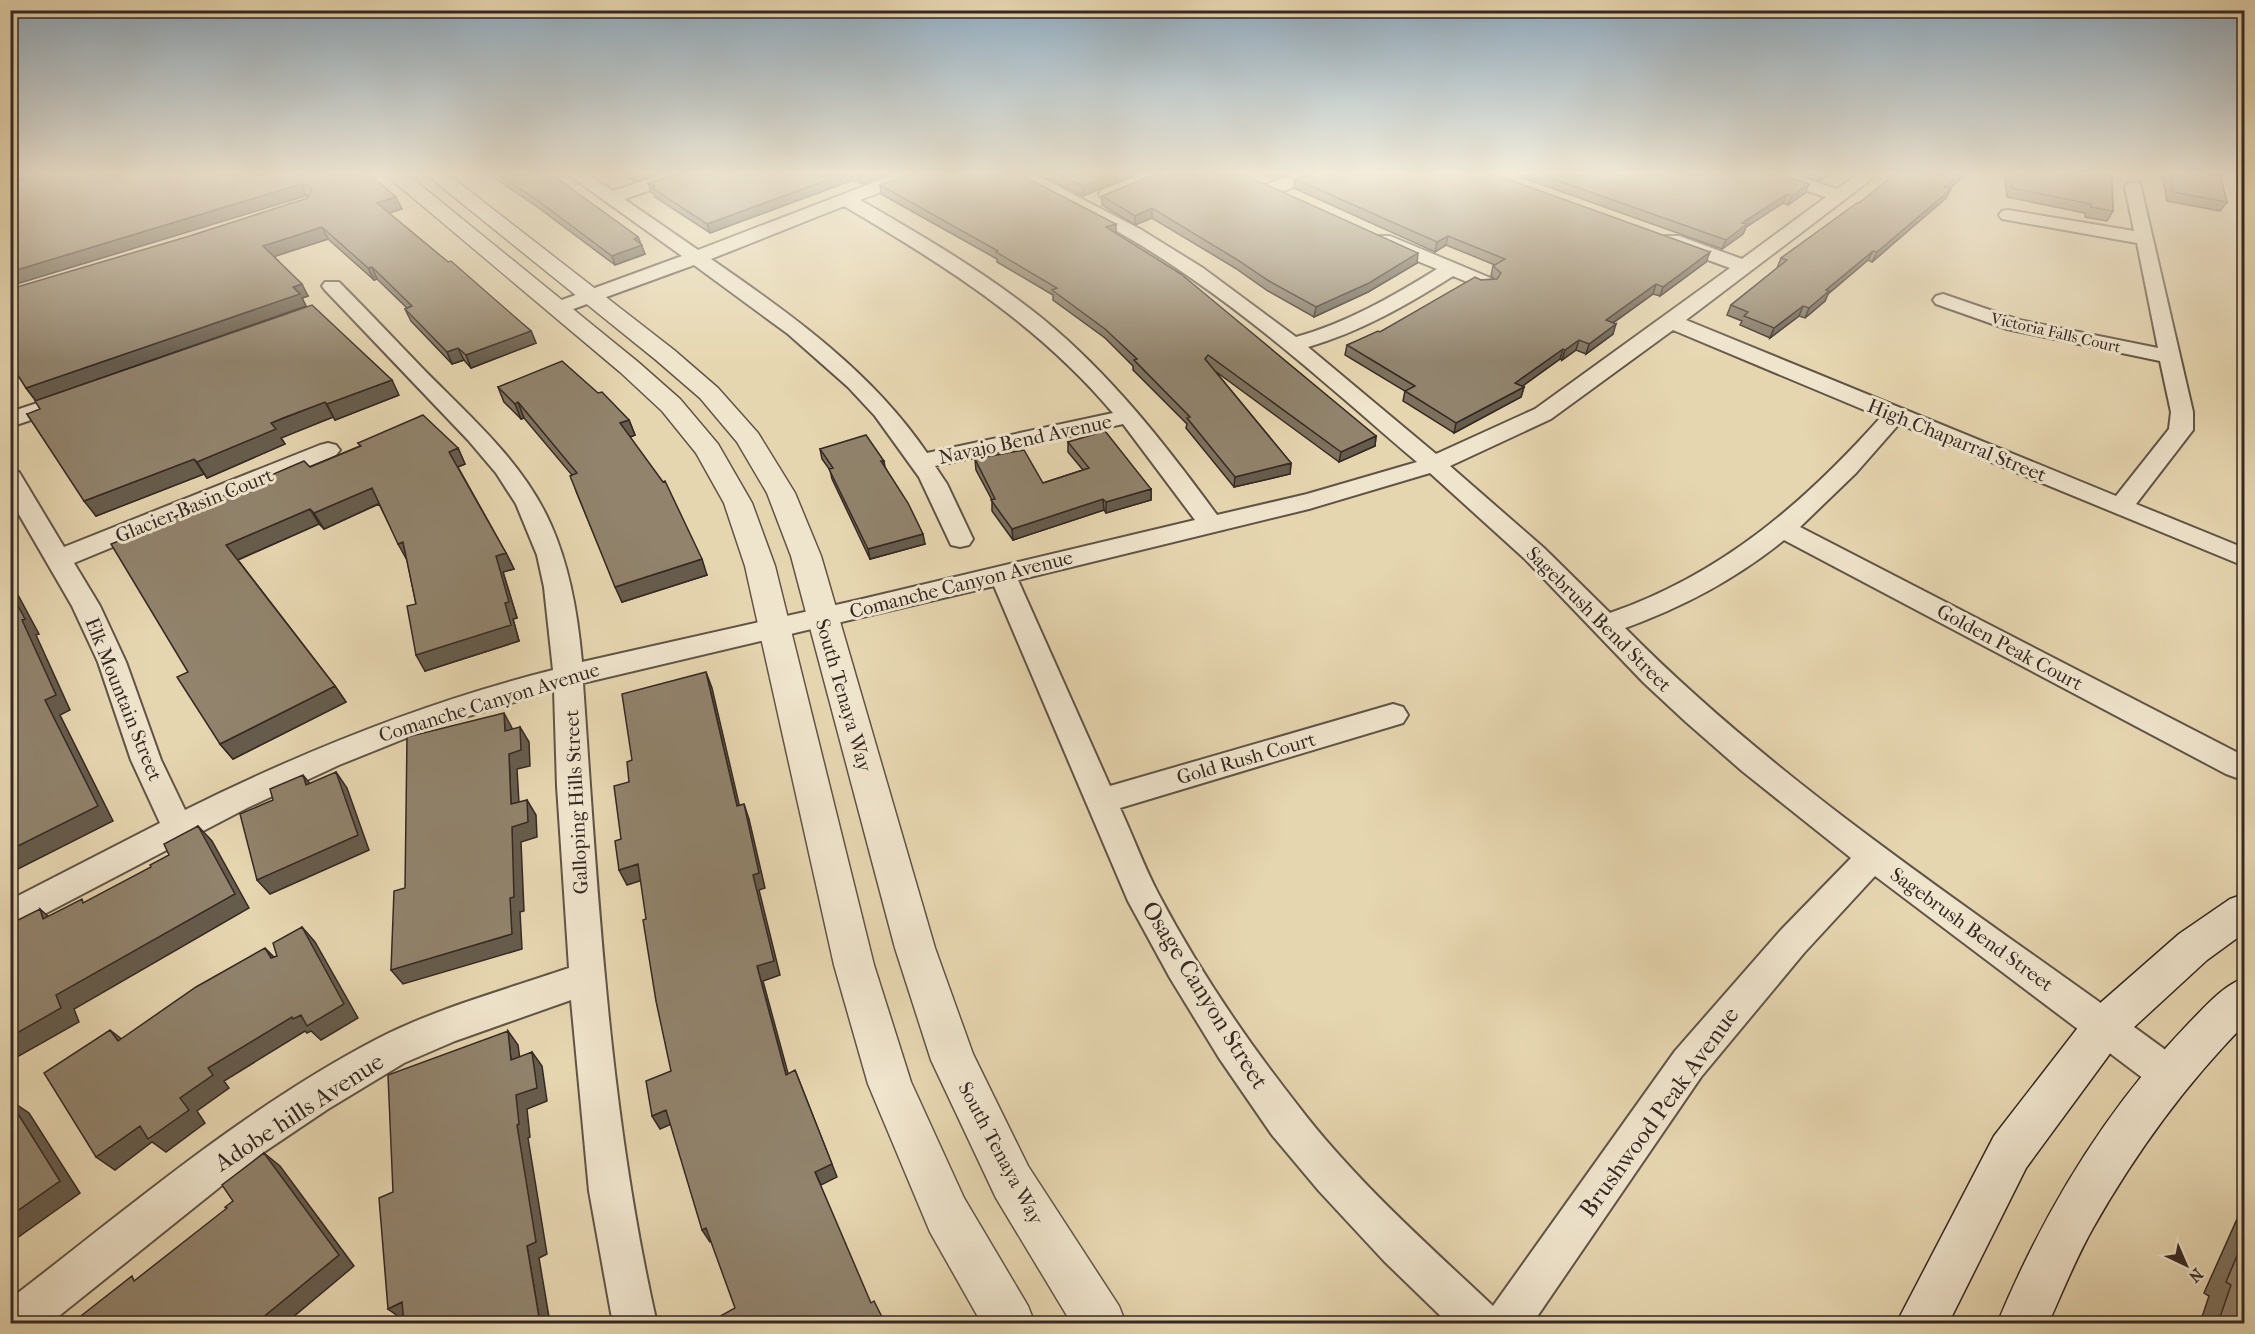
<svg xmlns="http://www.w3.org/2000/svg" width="2255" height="1334" font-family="'IM FELL French Canon',serif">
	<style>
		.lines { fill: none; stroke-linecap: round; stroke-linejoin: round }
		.minor-casing { stroke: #615446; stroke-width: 4 }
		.tertiary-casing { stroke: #615446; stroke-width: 3 }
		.secondary-casing { stroke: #352923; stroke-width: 3 }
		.minor { fill: #efe4cc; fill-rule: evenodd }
		.tertiary { fill: #efe4cc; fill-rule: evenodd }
		.secondary { fill: #efe4cc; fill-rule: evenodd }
		.wall { fill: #7d715d; stroke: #352923; stroke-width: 1.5 }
		.shaded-wall { fill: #665c4c; stroke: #352923; stroke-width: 1.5 }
		.building { fill: #91836c; stroke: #352923; stroke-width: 1.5 }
		.labels { text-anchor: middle; stroke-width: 6; stroke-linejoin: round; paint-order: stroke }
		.far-street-label { font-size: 16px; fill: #352923; stroke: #efe4cc }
		.street-label { font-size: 20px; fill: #352923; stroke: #efe4cc }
		.near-street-label { font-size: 24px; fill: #352923; stroke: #efe4cc }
	</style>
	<rect width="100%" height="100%" fill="#e6d6b0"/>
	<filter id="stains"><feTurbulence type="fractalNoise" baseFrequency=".00333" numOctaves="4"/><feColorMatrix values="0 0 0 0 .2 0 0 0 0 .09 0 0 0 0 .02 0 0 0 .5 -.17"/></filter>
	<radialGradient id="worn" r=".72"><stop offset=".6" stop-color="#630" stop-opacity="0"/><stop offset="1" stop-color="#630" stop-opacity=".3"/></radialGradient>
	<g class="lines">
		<g class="minor-casing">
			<path id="minor" d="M569,175H589L613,191L662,175H687L684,179L624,199L698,250L893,175H917L914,179L860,200C923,236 986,273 1043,319C1111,375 1165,444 1217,515L1307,494L1417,462C1343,399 1271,333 1191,278C1136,239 1077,208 1017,179L1014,175H1036L1140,229L1203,268L1296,337C1346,323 1392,297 1437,269L1376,244L1374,240L1376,236H1390L1493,279L1496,283L1493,287H1479L1453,276C1407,305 1360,332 1308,347L1436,454L1535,409L1730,268L1665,244L1663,240L1665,236H1679L1742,259L1826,197L1769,179L1766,175H1792L1837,189L1857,175H1877L1686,320L2116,496L2169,429L2171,412L2160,361L2007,329L1936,304L1933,300L1936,296L1943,294L2019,320L2158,348L2137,243L2008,220L2002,219L1999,215L2002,211L2008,210L2134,231L2125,187L2128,183H2140L2193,412V430L2136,504L2244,548V566L1899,424L1856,473L1800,527L2244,756V776L2237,778L2226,774L1784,540C1736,579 1683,607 1625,628C1791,796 1993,922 2182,1062L2188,1075L2182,1088L2169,1093L2156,1088L1875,876L1804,953L1701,1077L1532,1324H1449L1384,1261L1319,1191L1272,1135L1219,1058L1170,978L1128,901L994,586L583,683C598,898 609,1113 657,1324H613L589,1191L571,1000L455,1041L404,1063L328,1109L261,1154L49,1324H10V1299C129,1208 243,1109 377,1039C437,1008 505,990 569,968L557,786L554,690L436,726L339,765L247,808L10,932V900L160,823L131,760L98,662L72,606L10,499V470L19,472L64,547L320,445L328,443L336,445L340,450L336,455L74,563L100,606L126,662L161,760L185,810C304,751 425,702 553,670L544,587L537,555L516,504L496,473L468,440L325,290L322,286L325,282H339C369,312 398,343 428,374C473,419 525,465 551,525C570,568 578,616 582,662L858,600L1195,520L1123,424L935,466L947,484L973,539L969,545L960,547L951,545L919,477L875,416L848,387L788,334L694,265L565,312H551L548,308L551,304L682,256ZM844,206C943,264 1038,324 1113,413L927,453C872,372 791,314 711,259ZM1673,330L1881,417C1803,504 1722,574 1610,613L1544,548L1450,466L1551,419ZM1430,473L1526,560L1644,683L1686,722L1742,771L1851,858L1780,931L1675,1051L1493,1306C1426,1243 1355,1180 1299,1107C1247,1041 1198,969 1159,895C1144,867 1133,836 1120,808L1403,723L1408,715L1403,707L1393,704L1110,786L1018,580L1309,509Z
				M1139,175H1162L1159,179L1114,198H1102L1099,194L1102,190Z
				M1292,175H1316L1313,179C1300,184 1281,195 1267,192L1264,188L1267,184Z
				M65,394L73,396L76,401L73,406L10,427V412Z"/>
		</g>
		<g class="tertiary-casing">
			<path id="tertiary" d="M386,175H408L638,362L680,399L718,444L752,503L775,566L874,965L911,1082L964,1198L1028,1306L1035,1324H982L930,1232L868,1084L834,965L745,566L724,503L696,453L662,411L620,372Z
				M427,175H449L674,350L718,388L758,433L795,493L821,556L935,948L973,1054L1028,1166L1119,1306L1126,1324H1072L996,1198L931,1060L895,948L791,556L767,493L737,442L700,398L656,360Z"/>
		</g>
		<g class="secondary-casing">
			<path id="secondary" d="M2244,894V933L2207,960L2120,1040L2026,1168L1948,1324H1896L1994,1136L2090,1012L2179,934L2230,899Z
				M2244,978V1025C2185,1085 2135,1154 2093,1228C2076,1258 2063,1291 2048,1324H1997C2043,1213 2105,1110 2188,1024C2205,1007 2221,987 2244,978Z"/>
		</g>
		<use href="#minor" class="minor"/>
		<use href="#tertiary" class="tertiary"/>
		<use href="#secondary" class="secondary"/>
	</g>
	<path class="wall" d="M370,175L402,209L389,213L531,331L536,343L471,368L464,360L452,364L411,321L405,309L407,308L377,279L374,280L328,239L274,256L308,296L302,298L306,306L36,401L26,388L15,349L193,235L308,198L309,196L10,183Z
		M490,175H552L638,237L645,254L615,265L536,206Z
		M622,175H656L634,182Z
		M674,175H887L862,184L853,180L710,233L655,197L654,194L651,192L648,183Z
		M1041,175H1134L1083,196Z
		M1263,175H1286L1273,180Z
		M1515,175H1780L1809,184L1805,193L1788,205L1783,203L1746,227L1743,234L1722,249Z
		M1799,175H1829L1820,181Z
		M1889,175H1966L1949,189H1951L1946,198L1872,262L1868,260L1828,294L1825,301L1805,318L1799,316L1770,338L1740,325L1742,321L1727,315L1731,305L1777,268L1781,258L1859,203L1893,176Z
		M2005,175H2112L2113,211L2107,221L2085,217V213L2007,197Z
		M2162,175H2220L2227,202L2220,211L2167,201Z
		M1295,179L1706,262L1660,296L1653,294L1613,323V334L1586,354L1576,350L1562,360L1560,359L1522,386L1524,387L1521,397L1454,433L1403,401L1405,391L1345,355L1347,345L1380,332L1481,280L1494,279L1491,276L1493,266L1495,265L1446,245L1435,252L1294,188Z
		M880,185L1116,233L1376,436L1375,446L1339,462L1215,371L1291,463L1290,474L1234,487L1186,428L1187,424L1133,370V366L1105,338L1053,300V295L997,262V259L881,194Z
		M1102,196L1417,263L1368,292L1314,317L1268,291L1235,268L1152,218L1135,225L1102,205Z
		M498,387L629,420L635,435L630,437L707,575L622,602L576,491L572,475L524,418L521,419L504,402Z
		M399,395L335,420L333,417L292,433L281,438L285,444L207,478L204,474L96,516L27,414Z
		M1068,442L1151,489V500L1106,513L1104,510L1013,540L992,511V500L976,470L975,459L1043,483L1083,470L1068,452Z
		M358,443L458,448L465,464L458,467L506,553L514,569L503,572L517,618L513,619L519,641L425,671L416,604L407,560L379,504L324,529L319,524L238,560L335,686L346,702L233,759L220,744L188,672L136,534L162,522L310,467L360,446Z
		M820,449L884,461L885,467L925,544L870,559L832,479L830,470L822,459Z
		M2244,1195V1323H2200L2209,1296L2204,1293L2241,1210L2238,1208Z"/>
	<path class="shaded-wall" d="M10,175H38L10,182Z
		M632,175H656L634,182Z
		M841,175H852L853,180L710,233L707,224Z
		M861,175H887L862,184Z
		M1111,175H1134L1083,196V186Z
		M1274,175H1286L1273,180Z
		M1823,175H1829L1820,181Z
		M1959,175H1966L1940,196L1944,187Z
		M301,184L306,196L10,286V272Z
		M1809,184L1805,193L1788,205L1792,196Z
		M1951,189L1946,198L1872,262L1877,252Z
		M1787,194L1783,203L1746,227L1743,234L1722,249L1726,240L1742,223Z
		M396,197L402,209L383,215L377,203Z
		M1152,208V218L1135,225V216Z
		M1116,224V233L1106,237V227Z
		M322,227L328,239L270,258L263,246Z
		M1448,236L1446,245L1435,252L1437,242Z
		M638,237L645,254L615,265L612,256L634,239Z
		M1873,251L1868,260L1828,294L1825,301L1805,318L1809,308L1826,290Z
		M1710,252L1706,262L1660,296L1663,287Z
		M1418,253L1417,263L1368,292L1314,317L1316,307Z
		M372,267L377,279L374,280L368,268Z
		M302,284L308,296L302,298L306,306L36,401L26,388Z
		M1656,284L1653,294L1603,330L1606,320Z
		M1803,306L1799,316L1770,338L1774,328Z
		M1616,324L1613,334L1586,354L1589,344Z
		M531,331L536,343L471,368L466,355Z
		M1579,340L1576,350L1562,360L1565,350Z
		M458,348L464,360L452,364L447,352Z
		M1563,349L1560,359L1513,393L1515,383Z
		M392,380L399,395L335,420L327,404Z
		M1524,387L1521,397L1454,433L1456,423Z
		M325,402L333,417L281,438L285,444L207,478L197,462L271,423Z
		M518,402L524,418L521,419L515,404Z
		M629,420L635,435L625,439L620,423Z
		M1376,436L1375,446L1339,462L1341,452Z
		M458,448L465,464L457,467L449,452Z
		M194,459L204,474L96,516L84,501Z
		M1291,463L1290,474L1234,487L1235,477Z
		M372,488L380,503L324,529L314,513Z
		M1151,489V500L1106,513V502Z
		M1103,499L1104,510L1013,540L1012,529Z
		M310,509L319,524L237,560L226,545Z
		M923,534L925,544L870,559L868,549Z
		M403,542L407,560L398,544Z
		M506,553L514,569L503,572L517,618L513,619L519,641L425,671L416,655L496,556Z
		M702,559L707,575L622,602L615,587Z
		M10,580L39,634L36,635L70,710L60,715L113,821L10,873V850L45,700L22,620L10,591Z
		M706,672L712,688L743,821L737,806Z
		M335,686L346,702L233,759L220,744Z
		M504,713L512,728L513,747L505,731Z
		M520,727L529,742L530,766L517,769L520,820L511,804L509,754Z
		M336,772L347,788L369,850L270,894L257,880Z
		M303,775L315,790L306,785Z
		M527,800L536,815L537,837L521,842L524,911L520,912L522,949L403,984L391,970L510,898L512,827Z
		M744,804L749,819L765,888L759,890L780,975L763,981L792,1088L786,1075L757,966L753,875Z
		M198,826L212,841L249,908L74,1009L79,1022L10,1061V1037L56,995Z
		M638,864L646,879L627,885L619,870Z
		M40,909L57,924L43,919Z
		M302,927L315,942L358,1018L321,1040L311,1031L307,1033L305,1031L224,1081L229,1088L197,1111L205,1123L166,1152L152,1142L115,1170L96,1157L180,1098L208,1068Z
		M265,948L279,962L271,958Z
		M110,1030L127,1043L118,1041Z
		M508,1031L518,1045L522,1074L511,1060Z
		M532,1052L542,1066L547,1101L527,1109L530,1137L528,1138L547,1254L539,1258L550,1323H540L527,1246L517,1125L516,1095Z
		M795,1070L837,1177L821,1185L815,1172Z
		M10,1100L29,1113L80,1193L10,1243Z
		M666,1110L674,1123L660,1129L652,1116Z
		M264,1153L280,1166L354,1266L286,1323H256Z
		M706,1228L714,1240L710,1242L702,1230Z
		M402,1302L416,1313L402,1319L388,1309Z"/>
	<path class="building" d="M44,175H370L396,197L377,203L448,262L451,261L531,331L466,355L458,348L447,352L405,309L412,306L372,267L368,268L322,227L263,246L302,284L293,287L300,294L26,388L10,363V351L15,349L10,342V289L193,235L308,198L312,190L308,185L301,184L10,272V183Z
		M499,175H552L626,228L638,237L634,239L642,245L612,256L533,197Z
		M674,175H841L707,224L652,188L655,187L648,183Z
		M907,175H1021L1116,224L1106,227L1181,274L1376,436L1341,452L1208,355L1205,359L1291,463L1235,477L1187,418L1190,417L1134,360L1137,359L1105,329L1052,290L1057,288L996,252L998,251L880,185Z
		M1059,175H1111L1083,186Z
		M1153,175H1245L1418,253L1369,283L1316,307L1269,281L1236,259L1152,208L1135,216L1102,196Z
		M1307,175H1496L1710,252L1663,287L1656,284L1606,320L1616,324L1589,344L1579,340L1565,350L1563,349L1515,383L1524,387L1456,423L1405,391L1415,386L1347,345L1378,331L1380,332L1475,277L1481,280L1497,279L1501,273L1493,266L1505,259L1448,236L1437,242L1295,179Z
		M1542,175H1780L1809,184L1792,196L1787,194L1742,223L1747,224L1726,240Z
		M1894,175H1959L1944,187L1951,189L1877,252L1873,251L1826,290L1829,291L1809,308L1803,306L1774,328L1744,316L1748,312L1731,305L1787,260L1781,258L1857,203H1859Z
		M2010,175H2111L2113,211L2091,207V204L2012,188Z
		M2170,175H2220L2227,202L2173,192Z
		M312,305L392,380L327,404L325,402L283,418L271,423L276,429L197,462L194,459L84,501L27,414L40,409L35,401Z
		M562,361L598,393L602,392L629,420L620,423L663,482L665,481L702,559L615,587L570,476L577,473L518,402L515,404L498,387Z
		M423,415L458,448L449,452L506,553L496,556L509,602L505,603L511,625L416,655L407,606L416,604L403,542L398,544L372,488L314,513L310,509L226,545L335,686L220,744L177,677L188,672L111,544L136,534L132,528L158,517L162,522L304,461L310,467L361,446L358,443Z
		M1105,431L1151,489L1106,502L1103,499L1012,529L991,500L995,499L975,459L1024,450L1043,483L1089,468L1068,442Z
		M866,435L884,461H881L908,503L923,534L868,549L829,469L833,468L820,449Z
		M10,591L25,619L22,620L56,695L45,700L98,806L10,850Z
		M706,672L737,806L744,804L759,873L753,875L774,961L757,966L786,1075L795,1070L832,1164L815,1172L871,1303L874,1301L885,1323H708L735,1308L706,1228L702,1230L666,1110L652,1116L646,1081L671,1071L656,1001L643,920L646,919L638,864L619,870L615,841L621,839L614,786L629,782L627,762L632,760L622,694Z
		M504,713L505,731L520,727L521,750L509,754L511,804L527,800L528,822L512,827L514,897L510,898L512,934L391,970L394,891L405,888L407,737Z
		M336,772L358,835L257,880L240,814L273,800L270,789L303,775L306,785Z
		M198,826L235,894L56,995L61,1008L10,1037V924L40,909L43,919L82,899L83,903L151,867L150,865L169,855L164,844Z
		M302,927L344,1004L307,1026L301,1015L293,1019L292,1017L208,1068L213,1075L180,1098L189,1110L148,1139L140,1126L96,1157L44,1073L110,1030L118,1041L196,987L265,948L271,958L277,956L273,943Z
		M508,1031L511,1060L532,1052L537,1088L516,1095L519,1124L517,1125L536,1242L527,1246L540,1323H404L402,1302L388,1309L379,1198L393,1192L388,1075Z
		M10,1101L60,1181L10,1216Z
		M264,1153L339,1255L256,1323H72L132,1276L134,1281L227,1208L225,1207L233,1201L222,1185Z
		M2244,1239V1323H2218L2231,1285L2226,1282Z"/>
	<linearGradient id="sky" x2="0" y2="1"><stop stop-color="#8faabe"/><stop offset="0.48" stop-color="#f4eddb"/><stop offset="1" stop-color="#f4eddb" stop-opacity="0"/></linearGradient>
	<rect width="2255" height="362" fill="url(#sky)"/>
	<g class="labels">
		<g class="far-street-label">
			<text transform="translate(2056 332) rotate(13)" y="6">Victoria Falls Court</text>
		</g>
		<g class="street-label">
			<text transform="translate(1025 439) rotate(-12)" y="7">Navajo Bend Avenue</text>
			<text transform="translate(1957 440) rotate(22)" y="7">High Chaparral Street</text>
			<text transform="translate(194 505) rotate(-22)" y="7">Glacier Basin Court</text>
			<text transform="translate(961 584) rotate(-14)" y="7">Comanche Canyon Avenue</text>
			<text transform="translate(1599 619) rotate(45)" y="7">Sagebrush Bend Street</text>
			<text transform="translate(2010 647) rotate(28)" y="7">Golden Peak Court</text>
			<text transform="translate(844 695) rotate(74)" y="7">South Tenaya Way</text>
			<text transform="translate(124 699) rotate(68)" y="7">Elk Mountain Street</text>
			<text transform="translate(489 702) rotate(-17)" y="7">Comanche Canyon Avenue</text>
			<text transform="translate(1246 758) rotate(-16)" y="7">Gold Rush Court</text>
			<text transform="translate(576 802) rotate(-93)" y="7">Galloping Hills Street</text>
			<text transform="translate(1972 929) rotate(36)" y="7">Sagebrush Bend Street</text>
			<text transform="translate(1001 1153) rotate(62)" y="7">South Tenaya Way</text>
		</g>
		<g class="near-street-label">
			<text transform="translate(1205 995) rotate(58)" y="8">Osage Canyon Street</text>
			<text transform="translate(299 1112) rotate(-33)" y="8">Adobe hills Avenue</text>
			<text transform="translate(1659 1112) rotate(-54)" y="8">Brushwood Peak Avenue</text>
		</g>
	</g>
	<rect width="2255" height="1334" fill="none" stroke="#e6d6b0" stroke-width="36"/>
	<rect x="12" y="12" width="2231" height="1310" fill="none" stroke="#352923" stroke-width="3"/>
	<rect x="18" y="18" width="2219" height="1298" fill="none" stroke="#352923" stroke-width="1.5"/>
	<g transform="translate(2186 1265) rotate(136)" stroke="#efe4cc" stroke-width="4.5" paint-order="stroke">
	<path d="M0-4.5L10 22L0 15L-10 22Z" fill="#352923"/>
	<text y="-9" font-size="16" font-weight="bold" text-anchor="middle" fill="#352923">N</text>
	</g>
	<rect width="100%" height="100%" filter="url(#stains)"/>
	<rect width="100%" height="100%" fill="url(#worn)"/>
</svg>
